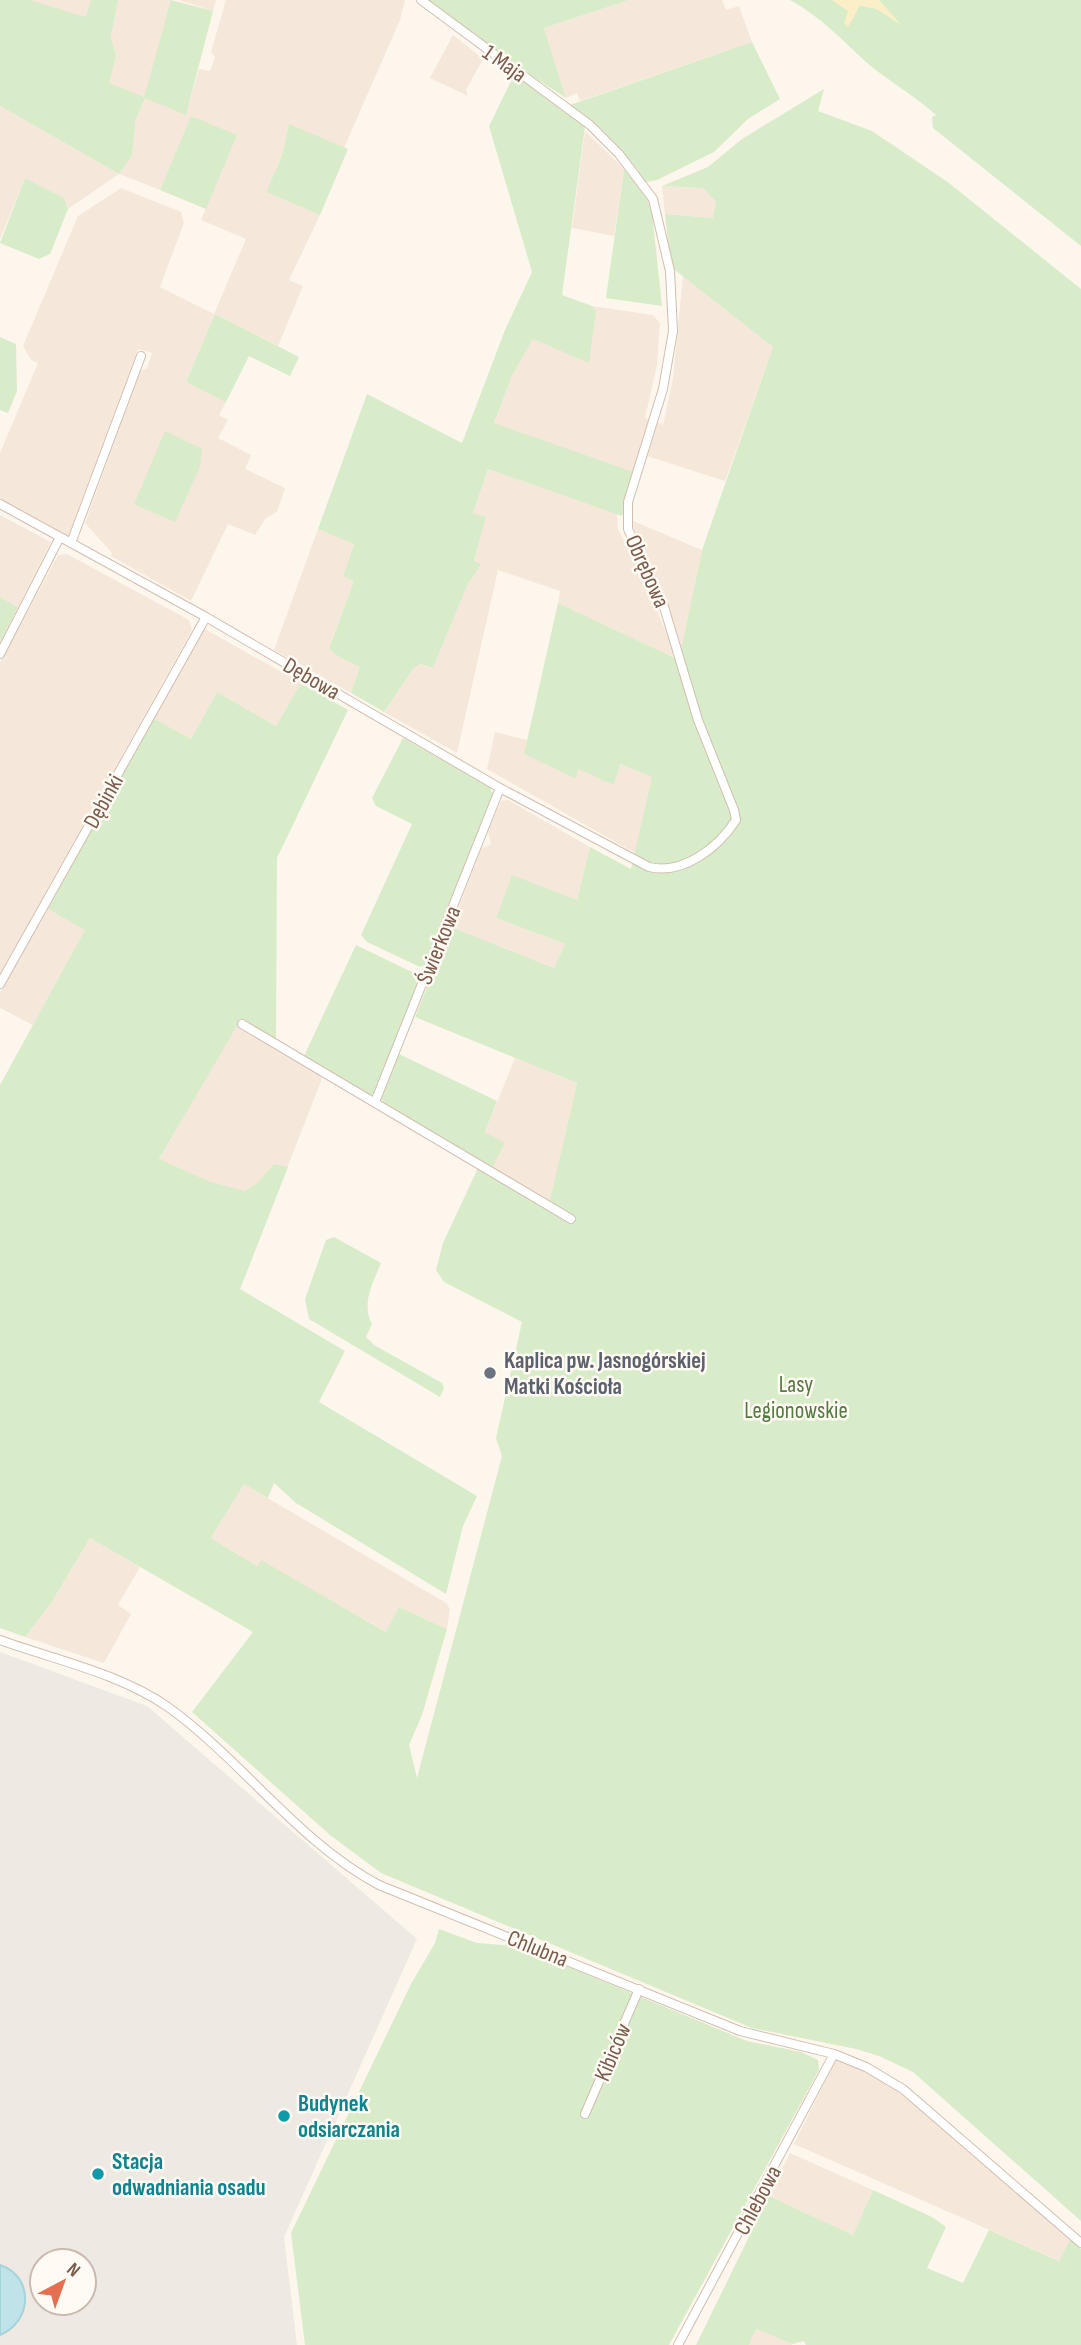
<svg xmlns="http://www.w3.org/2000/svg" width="1081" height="2345" font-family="'Sofia Sans Condensed',sans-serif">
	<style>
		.residential { fill: #f5e8da }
		.industrial { fill: #efe9e4; fill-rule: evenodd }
		.green { fill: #d8ecc9 }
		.sand { fill: #fcefc7 }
		.water { fill: #bfe3e8; stroke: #a5d3da; stroke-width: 2 }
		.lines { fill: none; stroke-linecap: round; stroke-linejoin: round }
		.minor-casing { stroke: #d1beb0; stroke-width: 10 }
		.minor { stroke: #fff; stroke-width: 8 }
		.worship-dot { fill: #6b7280; stroke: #fffaf3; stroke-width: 2.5 }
		.culture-dot { fill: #0f9aa8; stroke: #fffaf3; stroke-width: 2.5 }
		.labels { text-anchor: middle; stroke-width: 5; stroke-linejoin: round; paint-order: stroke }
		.street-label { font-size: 23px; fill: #7a5c4d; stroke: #fffaf3 }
		.worship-label { font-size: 23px; font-weight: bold; fill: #5b616d; stroke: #fffaf3; text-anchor: start }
		.park-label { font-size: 23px; fill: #537a41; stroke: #fffaf3 }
		.culture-label { font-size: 23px; font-weight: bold; fill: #0d838f; stroke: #fffaf3; text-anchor: start }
	</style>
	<rect width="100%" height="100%" fill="#fdf6ec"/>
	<path class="residential" d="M30,0H91L87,18Z
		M118,0H171L186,114L199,69L210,71L215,57L211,52L226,0H405L400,20L344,148L289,125L282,154L266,192L320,215L289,280L303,286L278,346L215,314L186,382L226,402L219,415L228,420L218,438L251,455L245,469L285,488L277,512L266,518L255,535L228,524L191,601L111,556L112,553L85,523L140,371L147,368L152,353L138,349L68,536L0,499V453L38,363L31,360L23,346L78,216L121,188L181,212L184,223L160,287L214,314L246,239L201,220L236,135L191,117L160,190L119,174L68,209L64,198L25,178L0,239V106L119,174L132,156L136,119L145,98L108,83L116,56L111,37Z
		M179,0H216L213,11Z
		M629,0H722L726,10L739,6L752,42L580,101L577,93L566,98L544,28Z
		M453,35L483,59L466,90L468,96L430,78Z
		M585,131L624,169L614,236L572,228Z
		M662,186L703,188L716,202L714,218L665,214Z
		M683,276L773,347L725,481L647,456L658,423L663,425L673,378Z
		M592,306L653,315L660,323L657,365L645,418L649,420L634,472L494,424L513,374L533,338L595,312Z
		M488,469L617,514L618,529L648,588L672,647L673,657L558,603L560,591L498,570L457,753L384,712L413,669L419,664L433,668L467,586L481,564L474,561L486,517L473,513Z
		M0,515L51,542L18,607L0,597Z
		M631,520L702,550L681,650L675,625L650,574Z
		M318,529L354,543L343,576L354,581L329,647L339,657L361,667L351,693L274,650Z
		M67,554L189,620L192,630L0,974V663L58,555Z
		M203,628L301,683L276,726L217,692L191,739L153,718Z
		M495,732L527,740L525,754L576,779L578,769L619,764L653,777L635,853L487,769Z
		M508,800L590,847L577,900L496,918L565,944L554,968L451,927L481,849L491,844L488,832L501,801Z
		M48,909L86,930L33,1025L0,1008V993Z
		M236,1025L323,1076L240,1289L124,1221Z
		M515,1058L577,1083L550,1202L492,1168L485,1132Z
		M244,1484L446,1603L450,1609L447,1629L399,1607L387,1632L261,1561L257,1566L211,1538Z
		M90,1538L140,1567L118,1605L131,1614L104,1663L25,1637L51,1603Z
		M836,2059L880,2078L913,2103L1070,2240L1060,2261L794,2144Z
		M790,2153L873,2190L853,2235L769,2196Z
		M756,2329L792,2344V2345H749Z"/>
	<path class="industrial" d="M0,1652L147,1706L417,1939L284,2237L297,2345H0ZM42,2261H84V2303H42Z"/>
	<path class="green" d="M0,0H30L86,17L91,0H118L111,37L116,56L109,83L144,97L171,0L213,11L186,115L145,98L136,119L132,156L119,174L0,106Z
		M429,0H629L544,28L566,98L516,66Z
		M790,0H832L849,11L859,5L877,9L898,22L879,0H1081V246L933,128L932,117L936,115C914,95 888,81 866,62C841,39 821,17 790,0Z
		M752,42L780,99L748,119L714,152L657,180L646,182C625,151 601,125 570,105Z
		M514,75L585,127L562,295L592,306L596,311L589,363L533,339L513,374L494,423L634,472L622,516L488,469L473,513L486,517L474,561L481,564L467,586L433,668L420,664L413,669L384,712L351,693L360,667L339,657L329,648L354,581L343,576L354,544L318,529L367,394L462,443L505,330L532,272L489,126Z
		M824,89L818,111L872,131L949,183L1081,289V2221L913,2072L879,2056L856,2049L752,2028L381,1873L330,1835L192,1712L253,1632L90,1538L51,1603L25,1637L0,1628V1085L85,930L48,909L153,718L191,739L217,692L276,726L301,683L348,710L277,858L276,1040L241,1019L159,1159L210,1182L245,1191L256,1184L274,1164L288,1167L240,1289L345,1351L319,1402L477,1496L463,1526L446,1594L296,1503L274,1483L268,1498L244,1484L211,1538L257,1566L261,1560L386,1632L399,1607L447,1629L422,1715L409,1745L417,1778L502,1456L496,1438L522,1322L444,1282L436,1270L443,1243L478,1168L548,1209L577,1083L415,1017L451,927L554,968L565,944L496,918L512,875L577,900L590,847L631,869L652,777L620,764L614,785L578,769L576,779L524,754L558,603L673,657L678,664L702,550L773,347L671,267L665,214L713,218L716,202L703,188L662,186L708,167L742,139Z
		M191,116L237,135L206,209L160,190Z
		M289,124L348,149L320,215L266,192L282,155Z
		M624,169L647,199L652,213L662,306L606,298Z
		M25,178L64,198L68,209L50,254L39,259L0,243Z
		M215,314L299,357L290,376L249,356L226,402L186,382Z
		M0,337L16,344L17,391L8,413L0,410Z
		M165,431L202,449L200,467L175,522L134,504Z
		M0,597L18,607L0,642Z
		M403,738L490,787L493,795L424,965L420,967L367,942L361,935L412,824L376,806L372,798Z
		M356,945L420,976L375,1093L370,1095L304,1056Z
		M399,1054L497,1101L485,1132L505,1143L492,1168L383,1103L381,1098Z
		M334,1237L381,1263C373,1283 361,1303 372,1324L366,1337L374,1345L442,1383L444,1388L440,1397L309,1319L305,1299L326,1240Z
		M439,1929L477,1943L518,1946L747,2041L801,2052L818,2060L819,2070L669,2345H305L291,2233L411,1984L435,1943Z
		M873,2190L932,2217L946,2227L927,2268L963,2283L989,2230L1059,2261L1070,2240L1081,2249V2345H806L804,2341L792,2344L756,2329L749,2345H696L769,2196L853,2235Z"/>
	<path class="sand" d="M832,0H879L901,25L877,9L860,5L848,27L844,23L848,11Z"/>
	<path class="water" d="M0,2265C35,2277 32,2322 0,2335Z"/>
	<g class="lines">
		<g class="minor-casing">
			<path id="minor" d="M0,504L206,617L500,788L649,867C683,875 718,848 736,820L734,810L698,720L664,607L628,529V502L663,389L673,331L670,271L653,199L619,154L590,125L421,0
				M71,543L141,356
				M0,654L60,537
				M0,984L206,617
				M242,1024L571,1219
				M375,1102L500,788
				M0,1640C55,1660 119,1673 168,1707C242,1760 298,1842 379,1885L740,2031L834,2054L866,2067L903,2089L1081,2243
				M585,2114L639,1989
				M678,2345L834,2054"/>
		</g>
		<use href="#minor" class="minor"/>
	</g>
	<circle class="worship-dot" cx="490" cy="1373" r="7"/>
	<g class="culture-dot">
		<circle cx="284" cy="2116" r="7"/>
		<circle cx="98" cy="2174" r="7"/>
	</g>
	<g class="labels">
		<g class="street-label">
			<text transform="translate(505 63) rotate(35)" y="8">1 Maja</text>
			<text transform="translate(648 571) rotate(66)" y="8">Obrębowa</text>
			<text transform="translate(312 678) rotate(30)" y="8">Dębowa</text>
			<text transform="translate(103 801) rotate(-61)" y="8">Dębinki</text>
			<text transform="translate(438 945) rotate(-68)" y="8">Świerkowa</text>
			<text transform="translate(538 1948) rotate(22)" y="8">Chlubna</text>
			<text transform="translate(612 2052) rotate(-67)" y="8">Kibiców</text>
			<text transform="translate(757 2200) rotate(-62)" y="8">Chlebowa</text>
		</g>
		<g class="worship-label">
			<text x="504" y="1368">Kaplica pw. Jasnogórskiej<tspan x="504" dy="26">Matki Kościoła</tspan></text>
		</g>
		<g class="park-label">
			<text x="796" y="1392">Lasy<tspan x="796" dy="26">Legionowskie</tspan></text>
		</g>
		<g class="culture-label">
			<text x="298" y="2111">Budynek<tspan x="298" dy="26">odsiarczania</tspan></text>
			<text x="112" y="2169">Stacja<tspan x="112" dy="26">odwadniania osadu</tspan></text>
		</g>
	</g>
	<g transform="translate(63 2282) rotate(41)"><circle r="33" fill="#fffaf3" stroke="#cabbb1" stroke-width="2"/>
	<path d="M0-5L12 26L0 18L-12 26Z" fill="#e76f51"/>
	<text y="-10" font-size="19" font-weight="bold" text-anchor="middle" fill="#7a5c4d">N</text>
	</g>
</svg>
